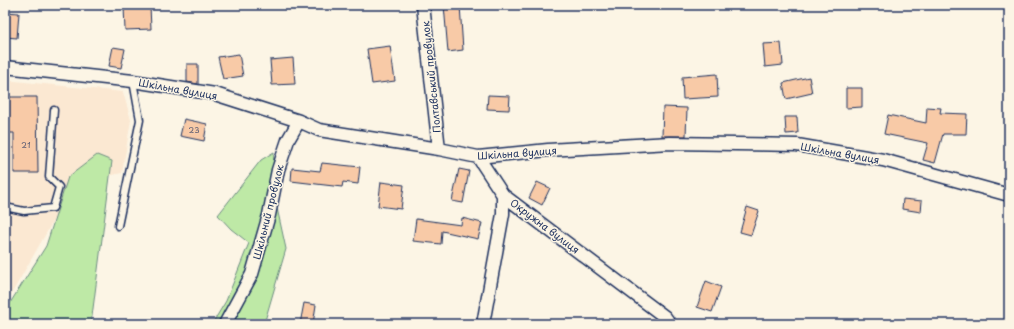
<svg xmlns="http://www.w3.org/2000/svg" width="1014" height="329" font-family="'Playpen Sans',sans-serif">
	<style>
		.built { fill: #fbe8d2 }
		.green { fill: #bee9a6; stroke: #6c8c82 }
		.building { fill: #f8caa7; stroke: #1b2f5e }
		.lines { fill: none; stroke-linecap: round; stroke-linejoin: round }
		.service-casing { stroke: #1b2f5e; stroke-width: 9 }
		.minor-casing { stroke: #1b2f5e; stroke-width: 15 }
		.service { stroke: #fcf5e5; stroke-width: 6 }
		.minor { stroke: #fcf5e5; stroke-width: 12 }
		.labels { text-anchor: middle; stroke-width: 3; stroke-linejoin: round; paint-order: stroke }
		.number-label { font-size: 8px; fill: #525670 }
		.street-label { font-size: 10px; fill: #1b2f5e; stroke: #fcf5e5 }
	</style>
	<rect width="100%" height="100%" fill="#fcf5e5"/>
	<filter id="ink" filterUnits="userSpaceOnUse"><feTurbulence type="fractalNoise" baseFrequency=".025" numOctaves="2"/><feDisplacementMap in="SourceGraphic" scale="8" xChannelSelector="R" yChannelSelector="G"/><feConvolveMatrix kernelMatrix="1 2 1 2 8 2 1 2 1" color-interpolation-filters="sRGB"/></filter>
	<g filter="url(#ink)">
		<path class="built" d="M5,80L123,92L131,120L122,173L75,183L5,305Z"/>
		<path class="green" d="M274,152L272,185L286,249L264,324H212L226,301L249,243L231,229L218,215L261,160Z
			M97,155L112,161L91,324H5V311L46,246L68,177Z"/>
		<path class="building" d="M444,5H460L463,50L448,52Z
			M150,6L151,29L125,30L124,7Z
			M5,12L19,13L17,38L5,37Z
			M781,43L783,65L765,67L763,44Z
			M390,46L395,81L372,84L367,49Z
			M113,47L125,49L121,68L109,66Z
			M239,54L243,76L223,79L218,57Z
			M293,58L295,84L272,85L270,60Z
			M187,64H198V84L187,82Z
			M717,74L718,97L683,99L682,77Z
			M809,77L812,93L786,99L783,83Z
			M846,88H862V107L846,108Z
			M488,95L510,96L509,110L487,109Z
			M5,97H37L38,173H14V133H5Z
			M663,107L687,108L686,136H662Z
			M927,107L941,108L940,113L967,114L966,134H943L935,163L923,160L928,143L884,134L888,115L926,123Z
			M785,117H797L798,133L786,134Z
			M184,119L207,124L204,141L180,136Z
			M322,163L360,167L358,184L343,182L342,187L291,181L292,168L320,171Z
			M459,169L469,171L463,203L452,201Z
			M381,182L404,185L401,209L378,206Z
			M537,182L550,188L542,205L529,198Z
			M903,199L922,201L921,212L902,209Z
			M747,207L759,211L751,235L740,232Z
			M462,218L482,223L478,239L442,231L441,244L413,241L416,219L461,225Z
			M706,281L721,287L712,312L697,307Z
			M304,303L316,305L313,324H300Z"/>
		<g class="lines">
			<g class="service-casing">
				<path id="service" d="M5,207L24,211L53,208L59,187L49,177L54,110
					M118,226L140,120L133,81"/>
			</g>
			<g class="minor-casing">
				<path id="minor" d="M423,5L439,149
					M5,67L133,81L215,94L299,121L319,130L439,149L478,157L548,150L670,143L797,145L883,160L1009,195
					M478,157L503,195
					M225,324L252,274L269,215L278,170L288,140L299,121
					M483,324L503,214V195L665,317L670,324"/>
			</g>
			<use href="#service" class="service"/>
			<use href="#minor" class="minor"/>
		</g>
	</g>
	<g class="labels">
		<g class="number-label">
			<text x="194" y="133">23</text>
			<text x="26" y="148">21</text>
		</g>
		<g class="street-label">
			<text transform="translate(431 77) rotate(-96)" y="4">Полтавський провулок</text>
			<text transform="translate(178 89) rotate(10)" y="4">Шкільна вулиця</text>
			<text transform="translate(517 153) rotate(-4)" y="4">Шкільна вулиця</text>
			<text transform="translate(840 153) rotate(10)" y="4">Шкільна вулиця</text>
			<text transform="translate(268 212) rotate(-76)" y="4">Шкільний провулок</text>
			<text transform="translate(545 226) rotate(37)" y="4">Окружна вулиця</text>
		</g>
	</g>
	<rect width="1014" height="329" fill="none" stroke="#fcf5e5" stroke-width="20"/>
	<rect x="10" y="10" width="994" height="309" fill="none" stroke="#1b2f5e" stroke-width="1.5" filter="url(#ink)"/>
</svg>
